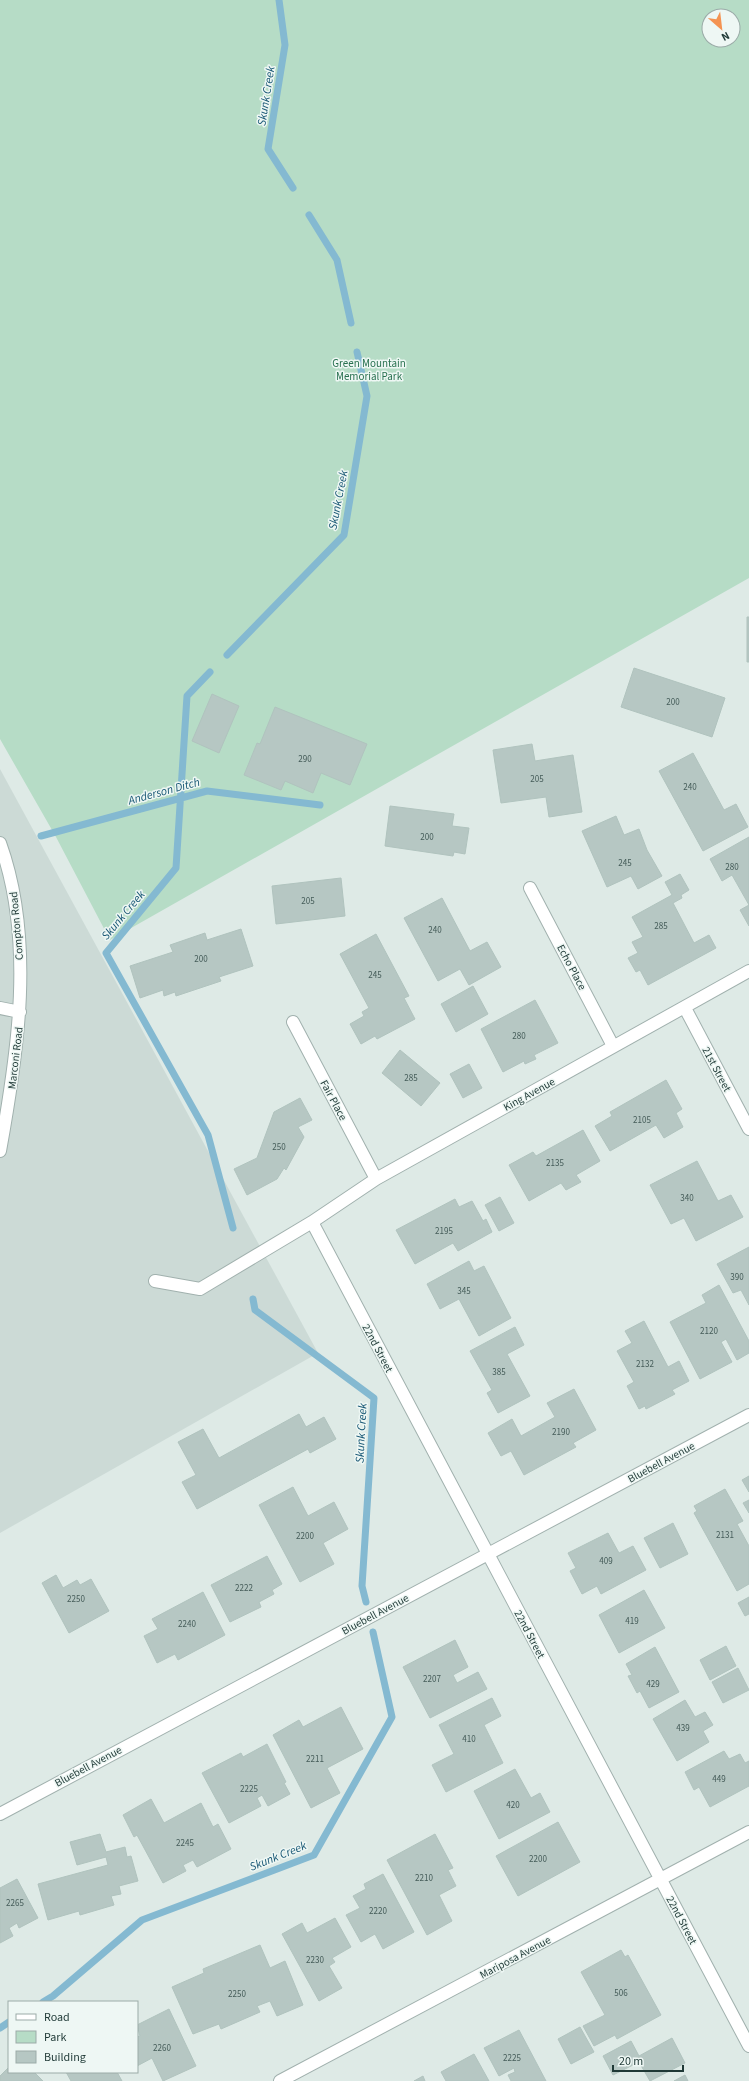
<svg xmlns="http://www.w3.org/2000/svg" width="749" height="2081" font-family="'Source Sans 3',sans-serif">
	<style>
		.built { fill: #ccdad6 }
		.green { fill: #b6dcc6; fill-rule: evenodd }
		.lines { fill: none; stroke-linecap: round; stroke-linejoin: round }
		.stream { stroke: #84b9d1; stroke-width: 7 }
		.building { fill: #b6c7c3; stroke: #b0c3be }
		.minor-casing { stroke: #a1b1ae; stroke-width: 14 }
		.minor { stroke: #fff; stroke-width: 12 }
		.labels { text-anchor: middle; stroke-width: 3; stroke-linejoin: round; paint-order: stroke }
		.number-label { font-size: 9px; fill: #455c59 }
		.park-label { font-size: 11px; fill: #297150; stroke: #eef7f4 }
		.street-label { font-size: 11px; fill: #1f3936; stroke: #eef7f4 }
		.water-label { font-size: 12px; font-style: italic; fill: #195875; stroke: #eef7f4 }
	</style>
	<rect width="100%" height="100%" fill="#deeae6"/>
	<path class="built" d="M0,769L318,1353L0,1533Z"/>
	<path class="green" d="M0,0H749V578L110,940L56,837L0,739ZM709,16H733V40H709Z"/>
	<g class="lines">
		<path class="stream" d="M279,0L285,45L268,149L293,188
			M309,215L337,260L351,323
			M227,655L344,535L367,396L357,352
			M210,672L187,696L176,868L106,953L208,1135L233,1228
			M41,836L207,791L320,805
			M253,1299L255,1310L374,1398L362,1586L366,1602
			M43,2002L53,1996L142,1920L314,1855L392,1717L373,1632
			M0,2028L9,2022"/>
	</g>
	<path class="building" d="M747,617H749V662H747Z
		M634,668L725,698L712,737L621,707Z
		M212,694L239,706L219,753L192,741Z
		M275,707L367,744L350,785L321,773L313,793L285,781L281,790L244,775L257,743L260,744Z
		M532,744L535,761L573,755L582,812L549,817L546,797L501,803L493,750Z
		M693,753L724,810L736,804L748,827L703,851L659,771Z
		M390,806L454,814L452,826L469,828L465,854L454,852L453,856L385,846Z
		M616,816L624,835L639,829L647,850L662,876L638,889L631,876L607,887L582,831Z
		M749,837V905L732,875L722,881L710,859Z
		M680,874L689,890L681,895L682,898L673,903L694,943L709,935L716,948L648,985L640,970L636,972L628,958L638,953L632,942L643,937L632,917L672,895L665,882Z
		M341,878L345,916L276,924L272,886Z
		M442,898L470,951L487,942L501,967L469,985L460,969L438,981L404,918Z
		M749,905V926L740,910Z
		M241,929L253,966L219,977L221,981L176,996L175,992L164,996L163,990L140,998L130,966L173,952L170,945L205,933L207,940Z
		M376,934L409,996L404,998L415,1019L377,1039L375,1036L361,1044L350,1024L364,1016L362,1012L369,1008L340,954Z
		M473,986L488,1014L456,1032L441,1004Z
		M535,1000L558,1043L534,1055L536,1059L525,1064L524,1061L503,1072L481,1029Z
		M400,1050L440,1083L421,1106L382,1073Z
		M469,1064L482,1088L463,1098L450,1074Z
		M666,1080L682,1109L676,1113L683,1127L664,1138L656,1125L610,1151L595,1126L612,1116L610,1112Z
		M300,1098L312,1120L298,1127L304,1137L286,1170L284,1168L277,1179L247,1195L234,1169L257,1158L274,1112Z
		M583,1130L600,1161L576,1175L581,1182L566,1190L561,1183L529,1201L509,1165L533,1152L536,1156Z
		M697,1161L718,1201L731,1195L743,1217L696,1241L684,1218L671,1224L650,1185Z
		M500,1197L514,1223L499,1231L485,1205Z
		M455,1199L459,1207L472,1201L483,1221L486,1219L492,1232L458,1251L453,1243L415,1264L396,1230Z
		M749,1247V1305L741,1290L733,1293L717,1264Z
		M469,1261L474,1271L484,1266L511,1318L479,1336L459,1299L440,1309L427,1284Z
		M719,1285L749,1341V1353L737,1360L726,1339L721,1342L732,1362L700,1379L670,1322L706,1303L702,1295Z
		M644,1321L668,1367L679,1361L689,1381L672,1390L675,1394L646,1409L645,1406L639,1409L627,1386L634,1382L617,1351L632,1343L625,1331Z
		M515,1327L524,1345L507,1354L530,1396L498,1413L487,1393L492,1390L470,1351Z
		M574,1389L596,1430L573,1443L576,1447L524,1475L511,1451L501,1456L488,1433L512,1419L521,1436L555,1417L547,1403Z
		M299,1414L306,1427L324,1417L336,1439L310,1453L308,1449L197,1509L182,1482L196,1475L178,1442L203,1429L219,1458Z
		M749,1476V1492L742,1480Z
		M293,1487L308,1516L334,1502L348,1529L323,1543L334,1564L300,1582L259,1505Z
		M725,1489L743,1521L737,1524L749,1546V1584L737,1591L694,1513L697,1511L694,1506Z
		M749,1500V1513L743,1503Z
		M673,1523L688,1554L660,1568L644,1538Z
		M608,1533L619,1553L633,1546L646,1570L601,1594L597,1586L582,1594L570,1571L576,1568L568,1553Z
		M267,1556L282,1584L272,1590L274,1594L259,1602L261,1607L230,1622L211,1585Z
		M56,1575L63,1588L77,1580L80,1585L91,1579L109,1611L69,1633L42,1583Z
		M644,1590L665,1628L619,1653L599,1615Z
		M203,1592L225,1635L178,1660L175,1654L157,1663L144,1636L158,1629L152,1619Z
		M749,1597V1614L745,1616L738,1603Z
		M455,1640L468,1667L453,1675L457,1683L478,1672L487,1689L430,1718L403,1667Z
		M726,1646L736,1666L710,1680L700,1660Z
		M655,1647L679,1692L649,1708L640,1691L637,1693L628,1676L632,1675L626,1664Z
		M738,1668L749,1690L723,1703L712,1682Z
		M492,1698L501,1716L484,1725L503,1763L446,1792L432,1765L454,1754L439,1725Z
		M685,1700L695,1717L705,1712L713,1725L703,1731L709,1742L677,1761L653,1719Z
		M341,1707L363,1749L327,1768L340,1793L311,1808L273,1735L299,1720L303,1727Z
		M267,1744L286,1782L284,1783L290,1794L268,1806L262,1795L257,1798L261,1806L229,1823L202,1773L241,1753L243,1757Z
		M724,1751L729,1759L740,1754L745,1763L749,1761V1786L710,1807L699,1787L694,1790L685,1772Z
		M515,1769L531,1798L540,1793L550,1812L499,1839L474,1791Z
		M151,1799L164,1823L201,1803L213,1827L218,1824L231,1849L197,1867L193,1860L183,1865L186,1871L163,1883L137,1835L134,1837L123,1815Z
		M558,1822L580,1862L518,1896L496,1856Z
		M100,1834L106,1852L125,1847L127,1857L131,1856L138,1881L119,1886L121,1894L111,1896L114,1905L80,1915L79,1911L48,1920L38,1884L108,1865L106,1857L77,1865L70,1842Z
		M435,1834L453,1868L448,1870L456,1886L439,1895L452,1921L427,1935L387,1860Z
		M383,1874L414,1932L383,1949L375,1934L361,1942L346,1915L360,1908L353,1896L366,1889L364,1884Z
		M17,1879L38,1918L19,1928L17,1923L9,1928L13,1936L0,1943V1888Z
		M335,1918L351,1947L332,1958L335,1962L329,1966L342,1988L319,2001L282,1934L302,1923L307,1933Z
		M260,1945L270,1968L285,1961L303,2005L277,2016L270,2001L257,2006L260,2012L221,2029L219,2024L193,2034L172,1987L204,1973L203,1969Z
		M621,1950L625,1957L628,1955L661,2015L617,2039L615,2035L594,2046L583,2026L605,2015L581,1972Z
		M169,2009L196,2066L163,2081L152,2058L137,2066V2037L140,2036L137,2025Z
		M580,2027L594,2052L571,2064L558,2039Z
		M519,2030L546,2081H511L508,2075L515,2072L514,2068L499,2076L484,2048Z
		M672,2038L685,2063L650,2081L639,2062L613,2075L603,2056L631,2041L639,2056Z
		M474,2054L489,2081H446L441,2072Z
		M9,2067V2072H34L43,2081H0V2076Z
		M66,2072H117L122,2081H71Z
		M685,2075L688,2081H674Z
		M423,2076L425,2081H414Z"/>
	<g class="lines">
		<g class="minor-casing">
			<path id="minor" d="M0,843C35,940 18,1052 0,1151
				M530,888L613,1046
				M0,1008L20,1012
				M685,1008L749,1129
				M293,1022L376,1179
				M312,1222L749,2046
				M155,1281L200,1289L312,1222L376,1179L749,971
				M0,1814L749,1415
				M280,2081L749,1832"/>
		</g>
		<use href="#minor" class="minor"/>
	</g>
	<g class="labels">
		<g class="number-label">
			<text x="673" y="705">200</text>
			<text x="305" y="762">290</text>
			<text x="537" y="782">205</text>
			<text x="690" y="790">240</text>
			<text x="427" y="840">200</text>
			<text x="625" y="866">245</text>
			<text x="732" y="870">280</text>
			<text x="308" y="904">205</text>
			<text x="661" y="929">285</text>
			<text x="435" y="933">240</text>
			<text x="201" y="962">200</text>
			<text x="375" y="978">245</text>
			<text x="519" y="1039">280</text>
			<text x="411" y="1081">285</text>
			<text x="642" y="1123">2105</text>
			<text x="279" y="1150">250</text>
			<text x="555" y="1166">2135</text>
			<text x="687" y="1201">340</text>
			<text x="444" y="1234">2195</text>
			<text x="737" y="1280">390</text>
			<text x="464" y="1294">345</text>
			<text x="709" y="1334">2120</text>
			<text x="645" y="1367">2132</text>
			<text x="499" y="1375">385</text>
			<text x="561" y="1435">2190</text>
			<text x="725" y="1538">2131</text>
			<text x="305" y="1539">2200</text>
			<text x="606" y="1564">409</text>
			<text x="244" y="1591">2222</text>
			<text x="76" y="1602">2250</text>
			<text x="632" y="1624">419</text>
			<text x="187" y="1627">2240</text>
			<text x="432" y="1682">2207</text>
			<text x="653" y="1687">429</text>
			<text x="683" y="1731">439</text>
			<text x="469" y="1742">410</text>
			<text x="315" y="1762">2211</text>
			<text x="719" y="1782">449</text>
			<text x="249" y="1792">2225</text>
			<text x="513" y="1808">420</text>
			<text x="185" y="1846">2245</text>
			<text x="538" y="1862">2200</text>
			<text x="424" y="1881">2210</text>
			<text x="15" y="1906">2265</text>
			<text x="378" y="1914">2220</text>
			<text x="315" y="1963">2230</text>
			<text x="621" y="1996">506</text>
			<text x="237" y="1997">2250</text>
			<text x="162" y="2051">2260</text>
			<text x="512" y="2061">2225</text>
		</g>
		<g class="park-label">
			<text x="369" y="367">Green Mountain<tspan x="369" dy="13">Memorial Park</tspan></text>
		</g>
		<g class="street-label">
			<text transform="translate(16 926) rotate(-95)" y="4">Compton Road</text>
			<text transform="translate(572 967) rotate(62)" y="4">Echo Place</text>
			<text transform="translate(15 1058) rotate(-83)" y="4">Marconi Road</text>
			<text transform="translate(717 1069) rotate(62)" y="4">21st Street</text>
			<text transform="translate(529 1094) rotate(-29)" y="4">King Avenue</text>
			<text transform="translate(334 1100) rotate(62)" y="4">Fair Place</text>
			<text transform="translate(378 1348) rotate(62)" y="4">22nd Street</text>
			<text transform="translate(661 1462) rotate(-28)" y="4">Bluebell Avenue</text>
			<text transform="translate(375 1614) rotate(-28)" y="4">Bluebell Avenue</text>
			<text transform="translate(530 1634) rotate(62)" y="4">22nd Street</text>
			<text transform="translate(88 1766) rotate(-28)" y="4">Bluebell Avenue</text>
			<text transform="translate(682 1920) rotate(62)" y="4">22nd Street</text>
			<text transform="translate(515 1957) rotate(-28)" y="4">Mariposa Avenue</text>
		</g>
		<g class="water-label">
			<text transform="translate(266 96) rotate(-81)" y="4">Skunk Creek</text>
			<text transform="translate(338 500) rotate(-79)" y="4">Skunk Creek</text>
			<text transform="translate(164 791) rotate(-15)" y="4">Anderson Ditch</text>
			<text transform="translate(123 915) rotate(-50)" y="4">Skunk Creek</text>
			<text transform="translate(361 1433) rotate(-87)" y="4">Skunk Creek</text>
			<text transform="translate(278 1856) rotate(-22)" y="4">Skunk Creek</text>
		</g>
	</g>
	<rect x="8" y="2001" width="130" height="72" fill="#eef7f4" stroke="#9baba8"/>
	<rect x="16" y="2014" width="20" height="6" fill="#ffffff" stroke="#9baba8"/>
	<text x="44" y="2021" font-size="12" fill="#1f3936">Road</text>
	<rect x="16" y="2031" width="20" height="12" fill="#b6dcc6" stroke="#9baba8"/>
	<text x="44" y="2041" font-size="12" fill="#1f3936">Park</text>
	<rect x="16" y="2051" width="20" height="12" fill="#b6c7c3" stroke="#9baba8"/>
	<text x="44" y="2061" font-size="12" fill="#1f3936">Building</text>
	<g transform="translate(721 28) rotate(152)"><circle r="19" fill="#eef7f4" stroke="#9baba8"/>
	<path d="M0-3L7 15L0 10L-7 15Z" fill="#f49352"/>
	<text y="-6" font-size="11" font-weight="bold" text-anchor="middle" fill="#1f3936">N</text>
	</g>
	<path d="M613 2065v6h70v-6" fill="none" stroke="#1f3936" stroke-width="2"/>
	<text x="619" y="2065" font-size="12" fill="#1f3936" stroke="#eef7f4" stroke-width="3" paint-order="stroke">20 m</text>
</svg>
